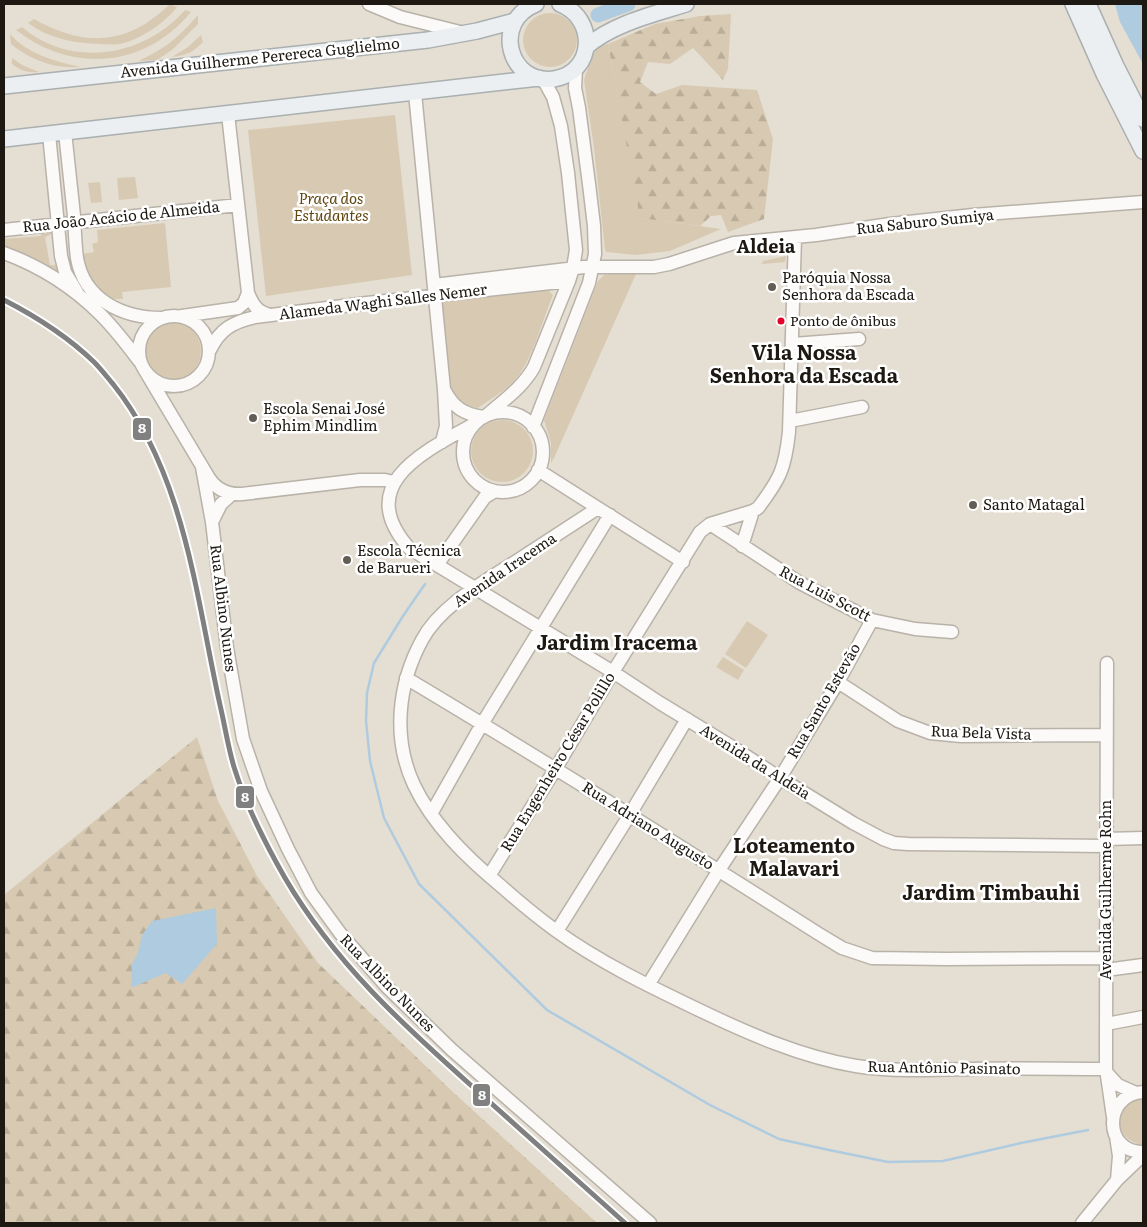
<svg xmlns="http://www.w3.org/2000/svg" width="1147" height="1227" font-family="Literata,serif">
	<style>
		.green { fill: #d8cab2 }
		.forest { fill: url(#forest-firs) }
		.water { fill: #afcbdf }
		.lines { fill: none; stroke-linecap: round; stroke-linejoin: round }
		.stream { stroke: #afcbdf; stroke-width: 2.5 }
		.river { stroke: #afcbdf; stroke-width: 15 }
		.minor-casing { stroke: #b8b2a9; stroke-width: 15 }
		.major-casing { stroke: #aaafb0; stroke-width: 18 }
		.minor { stroke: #fbfaf8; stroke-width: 12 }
		.major { stroke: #ebeff1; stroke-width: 15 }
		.rail-1-casing { stroke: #fff; stroke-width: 9 }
		.rail-1 { stroke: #808080; stroke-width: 5 }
		.poi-dot { fill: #635d55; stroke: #fff; stroke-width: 2 }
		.bus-dot { fill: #e4002b; stroke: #fff; stroke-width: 2 }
		.labels { text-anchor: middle; stroke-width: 5; stroke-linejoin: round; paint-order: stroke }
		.bus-label { font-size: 14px; fill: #1d1811; stroke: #fff; text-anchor: start }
		.street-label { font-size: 15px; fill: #1d1811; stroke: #fff }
		.park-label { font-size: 15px; font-style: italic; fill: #614610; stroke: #fff }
		.poi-label { font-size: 15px; fill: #1d1811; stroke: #fff; text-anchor: start }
		.quarter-label { font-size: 18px; font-weight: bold; fill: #1d1811; stroke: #fff }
		.district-label { font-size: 20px; font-weight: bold; fill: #1d1811; stroke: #fff }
		.line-badge { stroke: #fff; stroke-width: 2 }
		.badge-label { font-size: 14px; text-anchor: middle; font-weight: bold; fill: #fff }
	</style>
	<defs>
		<pattern id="forest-firs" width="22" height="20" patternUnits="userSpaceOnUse" patternTransform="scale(1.25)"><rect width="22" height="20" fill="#d8cab2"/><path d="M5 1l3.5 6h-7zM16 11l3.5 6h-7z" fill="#b9ad98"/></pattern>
	</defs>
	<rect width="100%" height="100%" fill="#e5ded2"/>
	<path class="green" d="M170,4L177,7C164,24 141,39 120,44C114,45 107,44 101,44C74,43 50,39 28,23L34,19C85,48 128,45 170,4Z
		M185,10L191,12C145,68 72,74 16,30L22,27C71,69 144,57 185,10Z
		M523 40a27 27 0 1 1 54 0a27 27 0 1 1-54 0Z
		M198,15V24L172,50L157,60L138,61C165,49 179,37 198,15Z
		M10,34C27,54 55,61 80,67C54,69 31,60 11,44Z
		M201,35L203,42C192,53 187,55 172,57L188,47Z
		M608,44L641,218L721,229L670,251L636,255L607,252L605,250L594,148L584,80L589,64L597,47Z
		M12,58L22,65L39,72C28,73 21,71 12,64Z
		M395,115L412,275L266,296L248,130Z
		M135,177L138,198L129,199L128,189L129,199L119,200L117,178Z
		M100,182L102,202L91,203L88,183Z
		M165,223L171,287L122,292L123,299H112C91,282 89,280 83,254L94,252L92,244L98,242L97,230Z
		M42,229L52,231V234L45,237L50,265H57L61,275L29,256L4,247V239L41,236Z
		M786,256L785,262L762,264L763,261Z
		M613,274H636L554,458L551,463V443L544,420L598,281L604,275Z
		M546,288L553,295C542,321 533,359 515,380C505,391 490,399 478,408C469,407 461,402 455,394C443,379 443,326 441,305L445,300Z
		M143 351a29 29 0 1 1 58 0a29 29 0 1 1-58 0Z
		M471 451a31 31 0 1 1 62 0a31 31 0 1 1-62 0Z
		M747,621L768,635L746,668L725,654Z
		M723,657L744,670L738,680L716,667Z
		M1143,1098V1145C1112,1139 1112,1105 1143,1098Z"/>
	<path class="forest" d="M731,14L728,69L723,80L693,48L670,64L648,62L640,82L656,94L682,85L757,90L773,139L764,219L728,232L721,215L711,216L700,226L640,218L608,44L655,24L700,16Z
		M197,737L218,801L257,876L318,963L454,1093L597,1223H4V895Z"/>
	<path class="water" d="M1115,4H1143V64L1120,22Z
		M216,908L217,944L182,984L166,973L131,988L132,964L138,953L142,935L152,921Z"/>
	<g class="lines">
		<path class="stream" d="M425,584L403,616L374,663L367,693L366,721L370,761L384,818L419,884L547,1010L710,1105L779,1139L829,1150L888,1162L943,1161L1021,1143L1088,1130"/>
		<path class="river" d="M598,15L628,4"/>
		<g class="minor-casing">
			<path id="minor" d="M369,4L400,17L464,33
				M415,93L444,389L446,426L442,442
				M228,114L248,293C253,305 257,312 270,315
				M65,132C68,160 71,188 74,216C75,230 75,244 77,258C84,300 123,318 162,318
				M49,134L61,256L65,272L77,292
				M4,230L238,205
				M4,253C39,266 74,288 101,315C115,329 128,346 140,362
				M434,285L584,267H654L669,264L734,243L816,235L890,224L973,215L1143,202
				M139 351a35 35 0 1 1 70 0a35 35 0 1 1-70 0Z
				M182,316L238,308L244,303L248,293
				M793,344L859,339
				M210,350C220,329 233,322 255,317L367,303L569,281
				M144,369L209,478C217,490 228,495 242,494L360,480H385L394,482
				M445,391C454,408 464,414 483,417
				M463 452a40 40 0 1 1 80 0a40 40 0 1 1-80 0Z
				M487,415C504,400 523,387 534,367L569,281L573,268L576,250L568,173L561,126L553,97L543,79
				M790,421L862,407
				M474,424C425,451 353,484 409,548L613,672L660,703L734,748L780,778L853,823L883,839L894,843L908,844L1106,846
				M533,427L589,283L595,254L594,226L589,184L579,108L575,88L576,68
				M202,467L212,522L227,648L243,739L261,791L288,849L311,893L340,933L387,987L452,1050L650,1223
				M538,470L683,562
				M598,508C570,526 543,544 515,562C484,582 440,606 422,640C398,684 392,738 414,785C433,825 467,858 501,886C518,901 536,916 555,930C599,962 649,986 697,1009C747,1033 801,1057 856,1066C894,1072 934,1070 972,1069C1017,1068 1062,1069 1106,1069
				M212,522L221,504L232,494
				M710,524L800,583L872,620L915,629L952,632
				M742,546L753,511
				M437,565L485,497L495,491
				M1107,663L1106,1036V1069L1113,1117
				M406,678C545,761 682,847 819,934L842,948L872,958L946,959L1106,958
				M838,682L898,721L930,733L961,736L1107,735
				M431,814L482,724L610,515
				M1106,839L1143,838
				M489,876L556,768L613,672L700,532L710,524L753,511L758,508C780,479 785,469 789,432L795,238
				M557,931L629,816L687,719
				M1106,970L1143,965
				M648,985L719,870L780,778L838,682L872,620
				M1106,1024L1143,1017
				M1107,1073L1118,1085L1136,1093
				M1143,1092C1102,1095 1104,1153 1143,1152
				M1116,1136L1119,1156L1117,1180
				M1082,1223L1117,1180L1143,1155"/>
		</g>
		<g class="major-casing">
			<path id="major" d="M536,4C492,21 508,85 554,79C595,73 597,18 560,4
				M1073,4L1104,74L1143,151
				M1088,4L1116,66L1143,119
				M586,47C612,24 654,14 686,4
				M4,86L428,40L477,31L515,21
				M4,139L539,78"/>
		</g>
		<use href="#minor" class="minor"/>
		<use href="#major" class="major"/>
		<g class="rail-1-casing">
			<path id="rail-1" d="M4,300C37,317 67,336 94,362C101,369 107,377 113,384C185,474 196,597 220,705C225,726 228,747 234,767C246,806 265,843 285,878C335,963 401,1023 474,1088C524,1133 575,1178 625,1223"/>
		</g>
		<use href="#rail-1" class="rail-1"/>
	</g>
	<g class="poi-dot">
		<circle cx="772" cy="287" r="5"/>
		<circle cx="253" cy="418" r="5"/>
		<circle cx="973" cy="505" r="5"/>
		<circle cx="347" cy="560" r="5"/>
	</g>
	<circle class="bus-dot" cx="781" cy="321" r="4.5"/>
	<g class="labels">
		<g class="bus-label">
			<text x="790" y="326">Ponto de ônibus</text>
		</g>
		<g class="street-label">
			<text transform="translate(260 58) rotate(-6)" y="5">Avenida Guilherme Perereca Guglielmo</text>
			<text transform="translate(121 217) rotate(-6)" y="5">Rua João Acácio de Almeida</text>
			<text transform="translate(925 222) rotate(-6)" y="5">Rua Saburo Sumiya</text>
			<text transform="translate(383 302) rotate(-7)" y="5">Alameda Waghi Salles Nemer</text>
			<text transform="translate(505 570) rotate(-34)" y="5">Avenida Iracema</text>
			<text transform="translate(825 594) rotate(28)" y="5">Rua Luis Scott</text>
			<text transform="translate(223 608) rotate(83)" y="5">Rua Albino Nunes</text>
			<text transform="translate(824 701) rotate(-60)" y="5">Rua Santo Estevão</text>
			<text transform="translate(981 733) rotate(2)" y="5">Rua Bela Vista</text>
			<text transform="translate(558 762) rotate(-59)" y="5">Rua Engenheiro César Polillo</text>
			<text transform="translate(755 762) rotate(32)" y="5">Avenida da Aldeia</text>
			<text transform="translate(648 826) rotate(32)" y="5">Rua Adriano Augusto</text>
			<text transform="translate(1106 890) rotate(-90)" y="5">Avenida Guilherme Rohn</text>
			<text transform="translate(387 983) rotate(46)" y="5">Rua Albino Nunes</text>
			<text transform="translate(944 1068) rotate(1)" y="5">Rua Antônio Pasinato</text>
		</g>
		<g class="park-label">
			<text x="331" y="204">Praça dos<tspan x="331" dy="17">Estudantes</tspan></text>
		</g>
		<g class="poi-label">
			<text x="782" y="283">Paróquia Nossa<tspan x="782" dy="17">Senhora da Escada</tspan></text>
			<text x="263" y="414">Escola Senai José<tspan x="263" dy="17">Ephim Mindlim</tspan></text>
			<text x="983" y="510">Santo Matagal</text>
			<text x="357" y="556">Escola Técnica<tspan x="357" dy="17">de Barueri</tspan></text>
		</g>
		<g class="quarter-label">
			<text x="766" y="253">Aldeia</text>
		</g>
		<g class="district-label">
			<text x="804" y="360">Vila Nossa<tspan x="804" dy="23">Senhora da Escada</tspan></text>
			<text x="617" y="650">Jardim Iracema</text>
			<text x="794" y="853">Loteamento<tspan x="794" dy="23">Malavari</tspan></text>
			<text x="991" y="900">Jardim Timbauhi</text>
		</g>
	</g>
	<g class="line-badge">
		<rect x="132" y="417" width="20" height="24" rx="5" fill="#808080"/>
		<rect x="235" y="785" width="20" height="24" rx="5" fill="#808080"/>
		<rect x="472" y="1083" width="19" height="24" rx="5" fill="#808080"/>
	</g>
	<g class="badge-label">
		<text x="142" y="433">8</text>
		<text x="245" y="802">8</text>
		<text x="482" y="1100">8</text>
	</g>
	<rect width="1147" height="1227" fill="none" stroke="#1d1811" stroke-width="10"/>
</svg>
